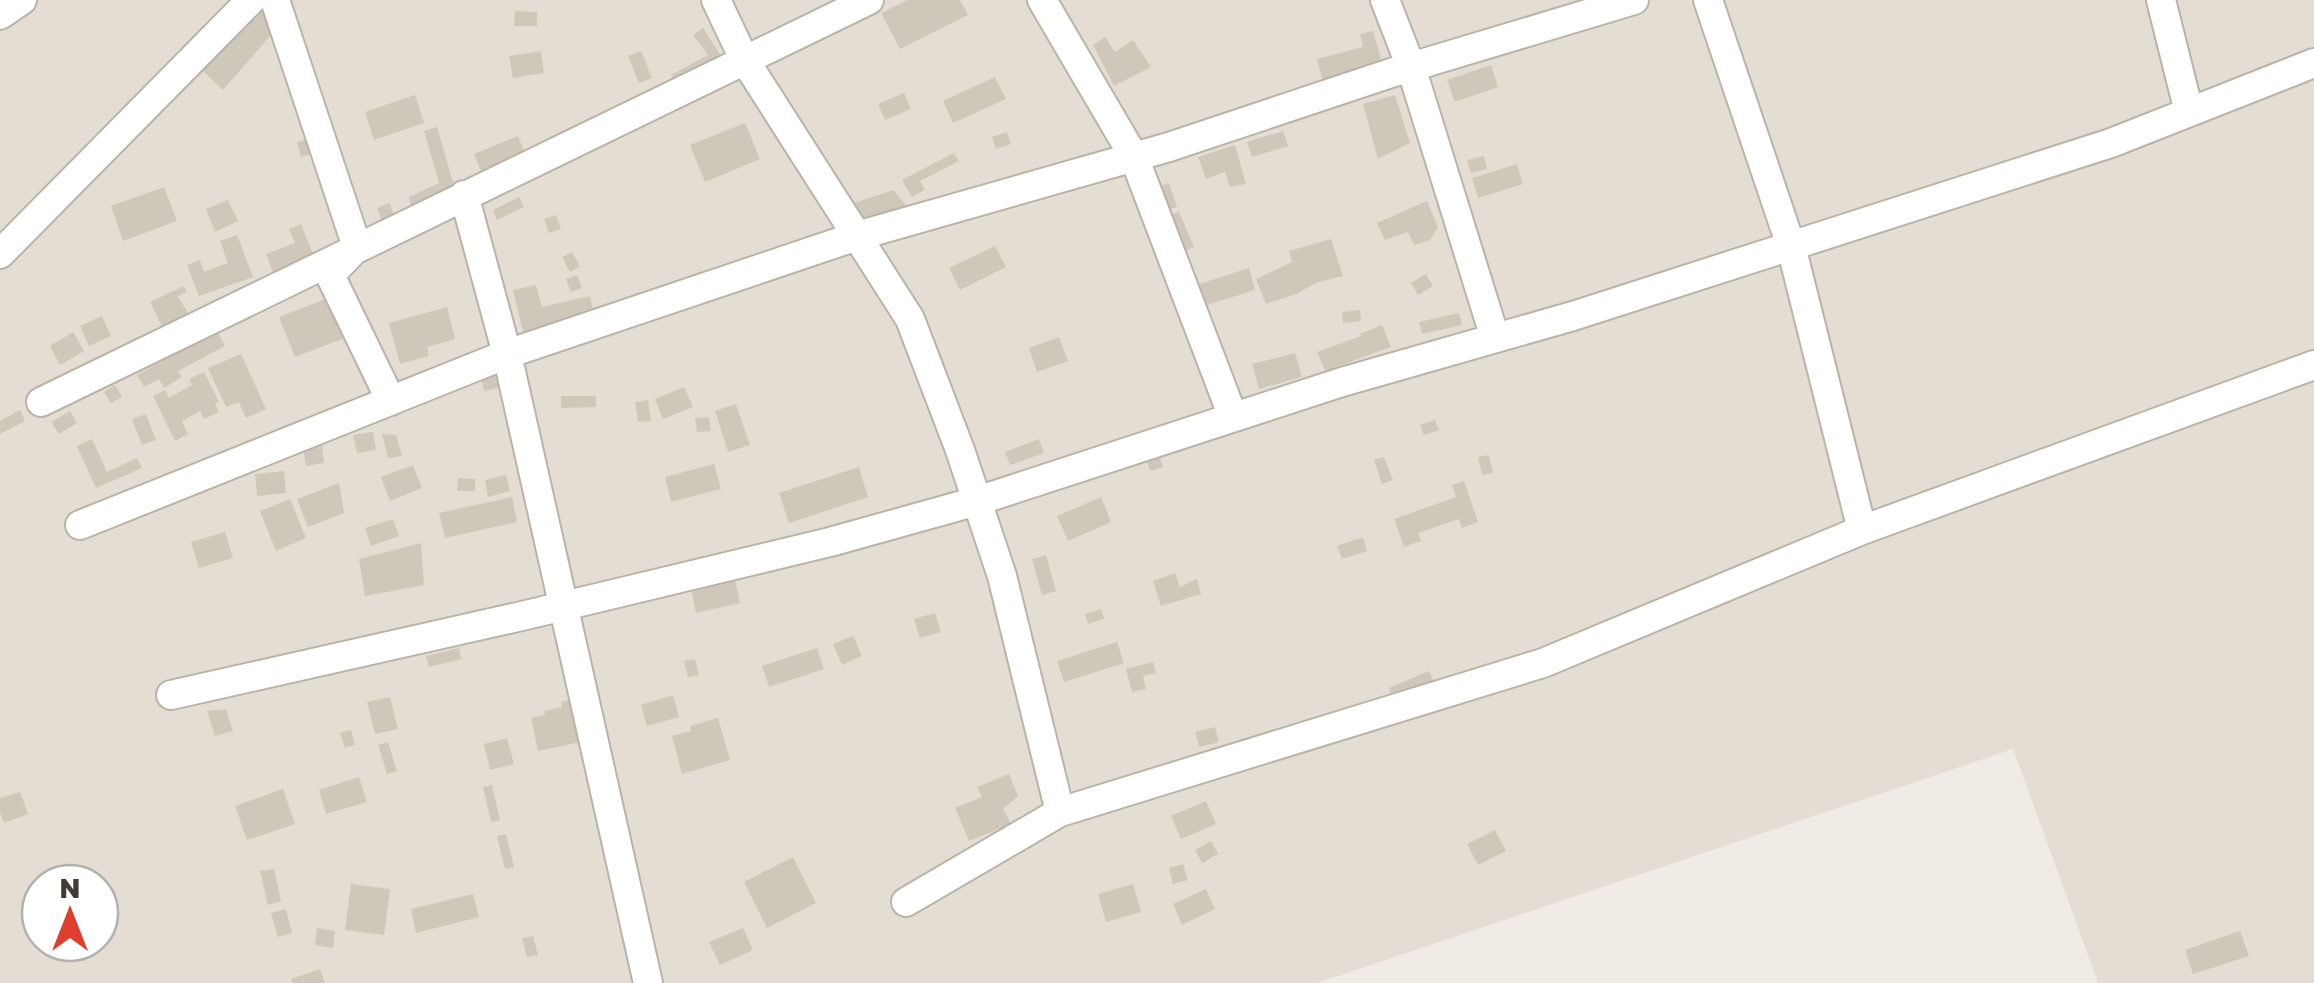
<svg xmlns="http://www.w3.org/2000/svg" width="2314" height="983" font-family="'Golos Text',sans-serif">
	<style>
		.residential { fill: #e3ddd3; fill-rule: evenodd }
		.building { fill: #d0c7bb }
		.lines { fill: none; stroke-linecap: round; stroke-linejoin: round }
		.street-casing { stroke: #bab3a8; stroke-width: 32 }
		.street { stroke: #fff; stroke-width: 28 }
	</style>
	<rect width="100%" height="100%" fill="#f0ece5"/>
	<path class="residential" d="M0,0H2314V983H2098L2013,749L1317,983H0ZM40,883H100V943H40Z"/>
	<path class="building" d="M907,0H960L968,15L900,49L881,13Z
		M265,6L271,35L223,90L202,70Z
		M515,11L537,12V26H514Z
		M703,28L721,56L678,85L671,75L708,55L693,35Z
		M1373,31L1383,66L1323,82L1317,59L1363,47L1360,34Z
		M1105,37L1115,52L1133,40L1151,67L1114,86L1093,45Z
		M541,51L544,73L513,78L509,56Z
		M641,51L652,78L639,83L628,56Z
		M1491,65L1498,87L1455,102L1447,80Z
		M995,77L1006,99L953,123L943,101Z
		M904,93L911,109L885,120L878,104Z
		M415,95L424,123L374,140L365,112Z
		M1395,95L1410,143L1378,159L1363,104Z
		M745,123L760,159L705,182L690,145Z
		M437,127L455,189L412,210L409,197L439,183L424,131Z
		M1283,131L1288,146L1252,157L1247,142Z
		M1007,132L1011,144L996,149L992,137Z
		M518,136L527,158L483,176L474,154Z
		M312,138L316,153L301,157L297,142Z
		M1235,145L1246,184L1230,187L1225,172L1206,179L1198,157Z
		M954,153L959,161L920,181L925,190L912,197L902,180Z
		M1484,156L1487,169L1471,173L1467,160Z
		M1517,164L1523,184L1478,198L1472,178Z
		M1169,183L1177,207L1166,210L1157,187Z
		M164,187L177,221L123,241L111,206Z
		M893,190L910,210L859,228L851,204Z
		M519,197L524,207L497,220L493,210Z
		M228,200L238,221L215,232L206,209Z
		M1427,201L1438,227L1430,240L1414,245L1408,232L1385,240L1377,223Z
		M389,203L395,216L382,221L377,208Z
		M1179,212L1194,247L1182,252L1167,216Z
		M556,215L561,229L549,233L544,219Z
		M301,224L315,259L274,275L266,254L295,243L289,229Z
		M237,235L253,277L199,296L187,265L200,260L204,272L228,263L220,241Z
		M1331,239L1343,276L1318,282L1296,294L1266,304L1256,279L1292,262L1289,251Z
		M995,246L1006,267L960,290L949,268Z
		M572,252L580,266L570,272L562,257Z
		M1249,268L1255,290L1197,308L1191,287Z
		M1426,274L1433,286L1418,295L1411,283Z
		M577,275L582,288L571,292L566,279Z
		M536,285L542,307L590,296L595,318L524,336L513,290Z
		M184,286L187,292L178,296L191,319L166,335L150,302Z
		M331,297L347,337L295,357L279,317Z
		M447,307L455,339L427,347L429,356L400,364L389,323Z
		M1360,310L1361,321L1343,323L1342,312Z
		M1459,313L1462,325L1422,334L1419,322Z
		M102,316L111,336L89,346L80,326Z
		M1382,325L1391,347L1325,371L1317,352L1361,336L1360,334Z
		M217,331L225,346L178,371L182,377L164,388L159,379L144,387L137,375Z
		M73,332L84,351L60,365L50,346Z
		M1059,337L1068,361L1037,372L1029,348Z
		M1295,353L1302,377L1259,389L1252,364Z
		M241,354L266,409L246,418L239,402L226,407L208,368Z
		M204,372L219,402L215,404L219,412L204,419L200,411L182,421L188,434L175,441L153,396L165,390L169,398L192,385L189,379Z
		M503,374L506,386L484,391L481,378Z
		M115,385L122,397L111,403L104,392Z
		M684,387L693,407L663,419L655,399Z
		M561,396H596V407L561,408Z
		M648,400L651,421L638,422L635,402Z
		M736,404L750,445L728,452L715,411Z
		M20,410L25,421L0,434V421Z
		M70,411L77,423L59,434L51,422Z
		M146,414L156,440L142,445L132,419Z
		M709,417L711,431L697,432L695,418Z
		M1435,420L1439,430L1424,435L1420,425Z
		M373,432L376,450L357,453L353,435Z
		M382,434L396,435L402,456L388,458Z
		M92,439L107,472L137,458L142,468L96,488L77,446Z
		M1039,439L1044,453L1010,465L1005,452Z
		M322,446L324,463L306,466L303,449Z
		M1159,454L1163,467L1150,471L1146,458Z
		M1489,455L1493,473L1482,475L1478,457Z
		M1384,457L1393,480L1382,484L1374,460Z
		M714,464L721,489L671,502L665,477Z
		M413,465L422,488L390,501L381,477Z
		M859,467L868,497L789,523L779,493Z
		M284,471L286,493L257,496L255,474Z
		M506,475L510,491L488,497L485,480Z
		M458,478L475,479V491H457Z
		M1464,481L1478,522L1462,528L1459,519L1418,533L1421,541L1404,547L1394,519L1456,497L1452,485Z
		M339,483L344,513L308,527L297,499Z
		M512,497L517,522L445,538L439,513Z
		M1101,497L1111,522L1068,541L1057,516Z
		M290,499L306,538L276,551L260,511Z
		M393,519L399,536L371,546L365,528Z
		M225,532L233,558L199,568L191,542Z
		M1363,537L1367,551L1342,559L1337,546Z
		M421,543L424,585L365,596L359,559Z
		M1046,555L1056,591L1042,595L1032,559Z
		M1175,573L1180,587L1197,579L1201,594L1161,606L1153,581Z
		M735,580L740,603L696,613L691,589Z
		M1101,609L1104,619L1088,624L1085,614Z
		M935,613L941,632L920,638L914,619Z
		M853,636L862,656L842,665L833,644Z
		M1117,642L1124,663L1064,682L1057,661Z
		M459,648L461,659L429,667L426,656Z
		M817,648L824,669L769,687L762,666Z
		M695,659L699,675L688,677L684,661Z
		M1153,662L1156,673L1143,676L1146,689L1132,692L1126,669Z
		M1429,671L1437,689L1396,706L1389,688Z
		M673,695L679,717L647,726L641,705Z
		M390,697L398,729L375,734L367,702Z
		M576,698L585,741L538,751L531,718L545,715L544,711L562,707L561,702Z
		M226,709L233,731L215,736L207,711Z
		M718,718L730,760L682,774L672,736L691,731L690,726Z
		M1215,727L1219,742L1199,747L1195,732Z
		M351,730L355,745L345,748L340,733Z
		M507,738L514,764L490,770L484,744Z
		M388,742L397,771L387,774L378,745Z
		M1009,774L1018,796L1003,809L1011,824L969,841L955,808L982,797L977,787Z
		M359,777L367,802L326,814L319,790Z
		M492,785L500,820L491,822L483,787Z
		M283,789L295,824L247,840L235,806Z
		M20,792L28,814L4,823L0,813V798Z
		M1206,801L1216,824L1181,839L1171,816Z
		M1495,830L1506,851L1478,865L1467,844Z
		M506,834L514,867L505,869L497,836Z
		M1211,841L1218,854L1202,863L1195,850Z
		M793,857L816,903L767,928L744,882Z
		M1183,864L1188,880L1173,884L1169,868Z
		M274,869L281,901L268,905L260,871Z
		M351,884L390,889L384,935L345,930Z
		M1133,884L1141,912L1106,922L1098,894Z
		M1206,889L1215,909L1182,925L1173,904Z
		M473,894L479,917L416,933L411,909Z
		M286,909L292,933L278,937L271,913Z
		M317,928L335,931L333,948L315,945Z
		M743,928L753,950L720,965L709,942Z
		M2240,931L2249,956L2193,974L2185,950Z
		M533,936L538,955L527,957L522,938Z
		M320,969L325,983H292L291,979Z"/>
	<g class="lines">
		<g class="street-casing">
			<path id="street" d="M275,0L357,247L330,275L391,401
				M716,0L744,59L910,319L960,450L1002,576L1060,812
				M1042,0L1134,157L1233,417
				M1385,0L1411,67L1495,338
				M1708,0L1791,246L1862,530
				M2161,0L2189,112
				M0,15L22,0
				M464,195L507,354L648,983
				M0,254L251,0
				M41,402L869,0
				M80,525L507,354L857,236L1169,147L1391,73L1634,0
				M171,695L522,616L830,542L977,501L1342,382L1573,316L2111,143L2314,63
				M906,902L1060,812L1543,663L1862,530L2314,365"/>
		</g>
		<use href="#street" class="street"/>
	</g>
	<g transform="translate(70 913)"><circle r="48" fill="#ffffff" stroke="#b3b1ae" stroke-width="2.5"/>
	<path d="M0-8L18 38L0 25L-18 38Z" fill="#df3e2d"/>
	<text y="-15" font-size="28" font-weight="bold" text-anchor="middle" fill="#413c35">N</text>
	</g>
</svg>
